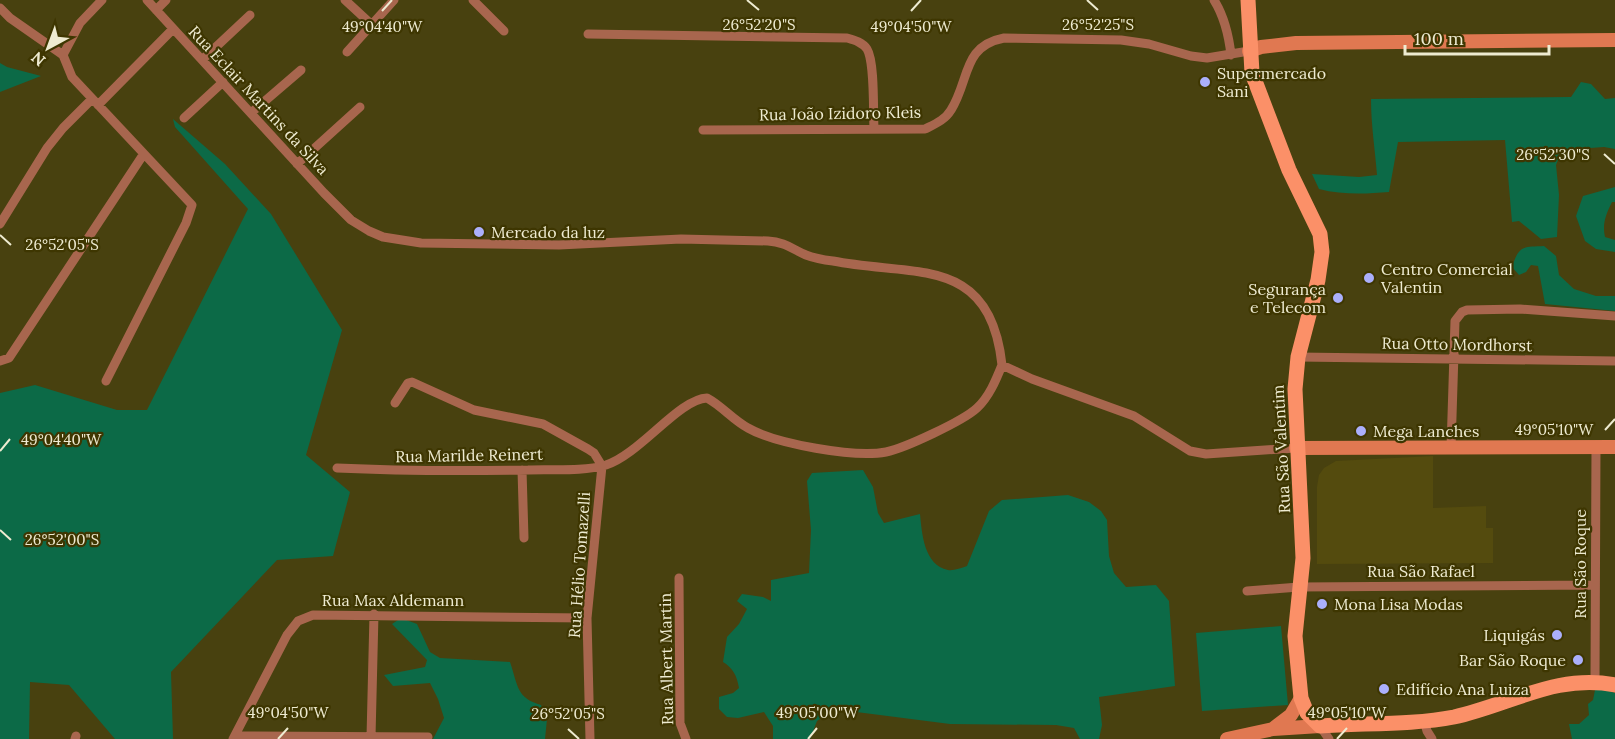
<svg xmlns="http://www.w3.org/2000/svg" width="1615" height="739" font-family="Lora,serif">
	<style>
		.built { fill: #544b0e }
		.green { fill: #0c6a47 }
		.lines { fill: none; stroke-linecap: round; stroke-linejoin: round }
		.street { stroke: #a8664e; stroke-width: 9 }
		.secondary { stroke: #e07851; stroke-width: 14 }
		.primary { stroke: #fb9068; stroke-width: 15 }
		.ticks { fill: none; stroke: #eeebd1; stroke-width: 2 }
		.poi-dot { fill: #abaffb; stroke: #3e3601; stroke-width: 2 }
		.labels { text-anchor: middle; stroke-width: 4.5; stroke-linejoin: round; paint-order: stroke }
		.poi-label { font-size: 16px; fill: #eeebd1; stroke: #3e3601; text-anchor: start }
		.street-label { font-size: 16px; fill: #eeebd1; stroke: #3e3601 }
		.ticks-label { font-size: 15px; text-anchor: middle; fill: #eeebd1; stroke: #3e3601; stroke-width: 4.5; stroke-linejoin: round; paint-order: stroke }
	</style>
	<rect width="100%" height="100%" fill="#48410f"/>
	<path class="built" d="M1433,456V508L1486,506V528H1493V563L1317,564V487L1319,475L1324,468L1336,461Z"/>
	<path class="green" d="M0,63L7,67L41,76L0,92Z
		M1581,82L1591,84L1605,99L1615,98V149L1604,147L1562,150L1556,165L1559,195L1557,237L1541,239L1519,221L1512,222L1505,140L1398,142L1389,192C1366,194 1342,195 1319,189L1312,174L1359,177L1377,175C1375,149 1371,125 1371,99L1571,97Z
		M173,119L225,164L271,214L342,330L306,455L350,492L333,556L277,560L171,672L173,739H115L69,685L30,682L29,739H0V393L35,385L117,410H147L248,209L175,127Z
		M1615,187V202H1612C1606,214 1602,224 1605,237L1615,240V252L1596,249L1585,241L1576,216L1583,196Z
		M1544,246L1556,256L1559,275L1574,289L1596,296H1615V311L1545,304L1538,266L1531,265L1526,272L1519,275L1512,267C1519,245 1523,247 1544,246Z
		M863,470L873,487L878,513L884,523L920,514C922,534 924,565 948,570C953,571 961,568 967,566L989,511L1002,500L1068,495L1089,502L1101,511L1107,520L1109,556L1114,573L1126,587L1156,585L1169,601L1175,686L1099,697L1102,725L1099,739H1080L1074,728L1056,725L950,724L833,709L817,721L810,739H773V726L764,712L738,718L727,717L719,709V697L733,693L739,688C737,676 733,668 723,662L727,637L739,624L747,609L737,601L742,594L763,597L771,601V580L809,573L811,530L807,481L812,473Z
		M401,618L417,624L430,652L440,658L510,662C518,685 516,698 541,705L547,719L545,739H433L444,718L438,699L430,683L393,686L384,675L425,667L427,660L392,624Z
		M1281,626L1288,705L1202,711L1196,633Z
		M1601,688L1615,693V739H1572L1569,724H1579L1589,715L1588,704L1593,700L1595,690Z"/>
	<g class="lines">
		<path class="street" d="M147,0L324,193L351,220L369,231L383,237L421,243L559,245L681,239L768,241C785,242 792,249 806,255C814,258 824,260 833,261C914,277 990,254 1002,365L1032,379L1134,416L1190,451L1206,454L1296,448
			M345,0L371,24
			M473,0L504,31
			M1214,0C1224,16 1229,37 1231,55
			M0,8L10,18L63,55
			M156,10L166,0
			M588,34L847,38C854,40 862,42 867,49C875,62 873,111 874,129
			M347,52L394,0
			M63,55L72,77L192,205L186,223L106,381
			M63,55L80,23L102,0
			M202,60L250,15
			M98,105L173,29
			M251,113L301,70
			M184,118L223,82
			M703,130L925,129C935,124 945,120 951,110C970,80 962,46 1004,38L1121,40L1149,44L1191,56L1207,58L1249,51
			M297,164L360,107
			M0,224L47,148L63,128L92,99
			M1298,357L1615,361
			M0,361L9,358L143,155
			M395,403L408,383L412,382L474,410L543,424L588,449L594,453L602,466
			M1451,448L1455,321L1462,312L1467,310L1520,309L1615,316
			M337,468C401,471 464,471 528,470C553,469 582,472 606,465C640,454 679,399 707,398C722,406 733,420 748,428C776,444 855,458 886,452C905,448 963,421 977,408C989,397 996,380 1002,365
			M522,470L524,538
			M679,578L680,723L686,739
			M1247,591L1299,587L1595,585
			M1595,681L1596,447
			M1424,720L1427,731L1432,739
			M1320,726L1329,739
			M235,736L428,737
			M371,737L374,614
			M75,739L76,736
			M233,739L287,635L298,621L313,615L587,618
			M590,739L587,618L602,466"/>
		<path class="secondary" d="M1249,51L1261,47L1296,43L1615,40
			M1296,448L1615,447
			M1274,728L1291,715L1301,698
			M1227,739L1273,729L1320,726"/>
		<path class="primary" d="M1248,0L1252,73L1289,170L1320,234L1322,252L1318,280L1298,357L1295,389L1303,558L1295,636L1301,698L1307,713L1320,726C1363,723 1413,725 1454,717C1509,705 1558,673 1615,685"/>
	</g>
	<path class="ticks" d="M747,0L759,10M1087,0L1098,10M382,11L392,0M911,11L921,0M1604,154L1615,164M0,235L11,245M1605,430L1615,419M0,451L10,439M0,530L11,540M568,729L579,739M278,739L288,728M808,739L817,728M1337,739L1347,728"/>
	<g class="poi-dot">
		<circle cx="1205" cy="82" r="6"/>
		<circle cx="479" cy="232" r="6"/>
		<circle cx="1369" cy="278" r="6"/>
		<circle cx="1338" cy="298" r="6"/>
		<circle cx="1361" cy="431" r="6"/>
		<circle cx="1322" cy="604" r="6"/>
		<circle cx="1557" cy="635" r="6"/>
		<circle cx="1578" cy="660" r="6"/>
		<circle cx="1384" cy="689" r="6"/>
	</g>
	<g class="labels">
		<g class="poi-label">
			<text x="1217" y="79">Supermercado<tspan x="1217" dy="18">Sani</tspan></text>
			<text x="491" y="238">Mercado da luz</text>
			<text x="1381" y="275">Centro Comercial<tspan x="1381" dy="18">Valentin</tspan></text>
			<text x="1326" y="295" text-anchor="end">Segurança<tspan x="1326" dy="18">e Telecom</tspan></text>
			<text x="1373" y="437">Mega Lanches</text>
			<text x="1334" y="610">Mona Lisa Modas</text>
			<text x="1545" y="641" text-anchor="end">Liquigás</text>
			<text x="1566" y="666" text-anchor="end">Bar São Roque</text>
			<text x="1396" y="695">Edifício Ana Luiza</text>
		</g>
		<g class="street-label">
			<text transform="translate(259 100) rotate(47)" y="6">Rua Eclair Martins da Silva</text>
			<text transform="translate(840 113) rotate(-1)" y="6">Rua João Izidoro Kleis</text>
			<text transform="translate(1457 344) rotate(1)" y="6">Rua Otto Mordhorst</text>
			<text transform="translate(1281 449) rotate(-93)" y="6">Rua São Valentim</text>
			<text transform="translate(469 455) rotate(-1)" y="6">Rua Marilde Reinert</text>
			<text transform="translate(1580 564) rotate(-90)" y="6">Rua São Roque</text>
			<text transform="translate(579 565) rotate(-86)" y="6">Rua Hélio Tomazelli</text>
			<text x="1421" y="577">Rua São Rafael</text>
			<text x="393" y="606">Rua Max Aldemann</text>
			<text transform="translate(666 659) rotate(-91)" y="6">Rua Albert Martin</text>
		</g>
	</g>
	<g class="ticks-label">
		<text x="759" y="30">26°52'20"S</text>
		<text x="1098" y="30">26°52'25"S</text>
		<text x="911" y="32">49°04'50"W</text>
		<text x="382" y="32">49°04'40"W</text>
		<text x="1553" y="160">26°52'30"S</text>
		<text x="62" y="250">26°52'05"S</text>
		<text x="1554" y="435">49°05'10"W</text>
		<text x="61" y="445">49°04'40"W</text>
		<text x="62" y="545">26°52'00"S</text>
		<text x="288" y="718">49°04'50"W</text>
		<text x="817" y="718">49°05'00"W</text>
		<text x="1347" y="718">49°05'10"W</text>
		<text x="568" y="719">26°52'05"S</text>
	</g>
	<g transform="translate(48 48) rotate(221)" stroke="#3e3601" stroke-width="4.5" paint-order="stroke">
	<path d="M0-4.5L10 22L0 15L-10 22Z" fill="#eeebd1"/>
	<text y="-9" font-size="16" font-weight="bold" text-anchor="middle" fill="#eeebd1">N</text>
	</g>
	<path d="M1405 45v9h144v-9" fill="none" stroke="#eeebd1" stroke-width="3"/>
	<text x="1414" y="45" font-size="18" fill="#eeebd1" stroke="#3e3601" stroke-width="4.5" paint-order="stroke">100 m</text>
</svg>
